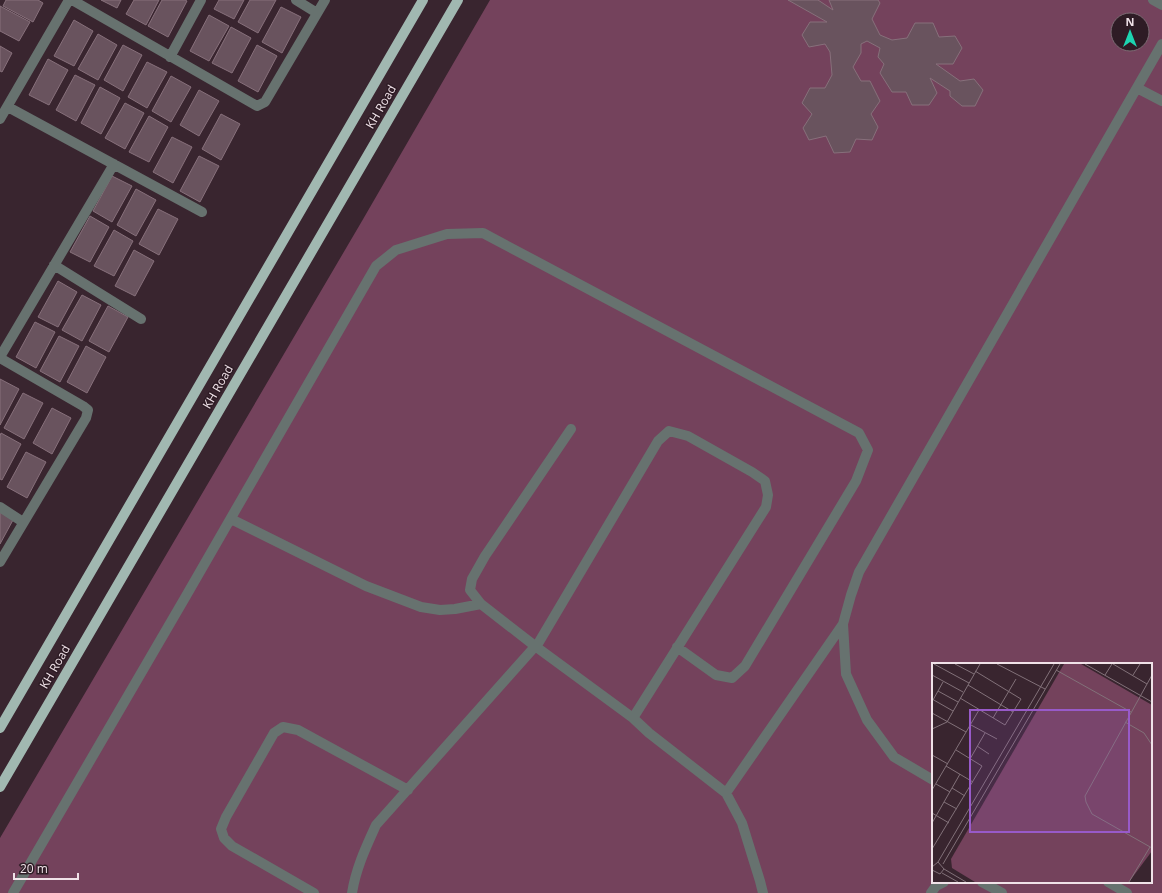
<svg xmlns="http://www.w3.org/2000/svg" width="1162" height="893" font-family="'Open Sans',sans-serif">
	<style>
		.green { fill: #74425c; fill-rule: evenodd }
		.building { fill: #69535e; stroke: #87707b }
		.lines { fill: none; stroke-linecap: round; stroke-linejoin: round }
		.minor { stroke: #67726f; stroke-width: 10 }
		.major { stroke: #a1b8b1; stroke-width: 10 }
		.labels { text-anchor: middle; stroke-width: 3; stroke-linejoin: round; paint-order: stroke }
		.street-label { font-size: 12px; fill: #f0e2e8; stroke: #2e1c25 }
		.inset-road { fill: none; stroke: #827179; stroke-width: 1 }
		.view { fill: #985ac9; fill-opacity: 0.15; stroke: #985ac9; stroke-width: 2 }
		.inset-edge { fill: none; stroke: #f0e2e8; stroke-width: 2 }
	</style>
	<rect width="100%" height="100%" fill="#39252f"/>
	<path class="green" d="M490,0H1162V893H0V838L362,221ZM1118,20H1142V44H1118ZM933,664H1151V882H933Z"/>
	<path class="building" d="M6,0H38L43,3L33,22L3,6Z
		M101,0H121L117,8Z
		M134,0H159L146,25L126,14Z
		M162,0H185L187,1L168,37L148,26Z
		M219,0H244L234,19L214,9Z
		M250,0H276L258,33L238,22Z
		M788,0H818L833,10L829,0H878L880,3L872,19L880,35L892,40L907,38L915,23H933L939,37L955,36L962,48L953,64H936L960,81L974,79L983,90L975,106H962L950,96V91L930,78L937,93L929,105H912L906,92H892L880,73L884,64L878,57L880,48L867,41L861,44V53L853,67L861,81H870L880,101L871,114L878,127L872,140L856,139L850,152L834,153L826,136L809,140L803,128L812,114L802,103L810,88H825L832,75L830,52L825,44L809,47L802,35L810,22H827Z
		M0,6L30,22L19,41L0,31Z
		M281,7L301,17L282,53L262,42Z
		M209,15L229,26L209,61L190,51Z
		M74,20L93,31L74,66L54,56Z
		M231,27L251,38L232,73L212,63Z
		M98,34L117,45L98,80L78,69Z
		M123,45L142,55L123,91L104,80Z
		M257,45L277,56L258,92L238,81Z
		M0,46L12,53L2,72L0,71Z
		M48,59L68,70L49,105L29,95Z
		M147,62L167,72L147,108L128,97Z
		M75,75L95,85L76,121L56,110Z
		M171,76L191,87L171,122L152,111Z
		M100,87L120,98L101,134L81,123Z
		M199,90L219,101L199,136L180,125Z
		M125,103L144,113L125,149L105,138Z
		M221,114L240,124L221,160L202,149Z
		M149,116L168,127L149,162L129,152Z
		M172,137L192,147L173,183L153,172Z
		M199,156L219,166L200,202L180,191Z
		M112,176L132,186L112,222L93,211Z
		M136,189L156,200L136,236L117,225Z
		M158,209L178,219L159,255L139,244Z
		M90,216L109,227L90,262L70,252Z
		M114,230L133,241L114,276L94,266Z
		M134,250L154,261L135,296L115,286Z
		M58,281L77,292L58,327L38,317Z
		M82,295L101,305L82,341L62,330Z
		M108,306L128,317L109,352L89,341Z
		M35,322L55,332L36,368L16,357Z
		M59,336L79,346L60,382L40,371Z
		M86,346L106,357L87,393L67,382Z
		M0,379L19,389L0,425Z
		M23,393L43,403L24,439L4,428Z
		M52,408L71,418L52,454L33,443Z
		M1,433L21,444L2,480L0,479V436Z
		M26,452L46,462L27,498L7,487Z
		M0,512L13,520L0,544Z"/>
	<g class="lines">
		<path class="minor" d="M72,0L257,106L265,102L325,0
			M296,0L317,13
			M1153,0L1162,5
			M170,57L201,0
			M1137,88L1162,101
			M8,107L202,212
			M0,119L69,0
			M54,265L141,319
			M0,357L114,164
			M0,358L83,406L88,410L86,418L0,562
			M571,429L485,556L472,579L470,590L481,604L535,646L633,718
			M0,507L23,522
			M231,519L366,586L421,607L440,610L455,609L481,604
			M933,780L894,757L867,720L846,674L843,624L851,595L859,572L1162,44
			M726,793L742,823L760,881L763,893
			M982,882L1002,893
			M1108,882L1127,893
			M13,893L186,596L376,266L396,250L447,234L483,233L859,433L868,450L856,481L745,666L732,678L716,675L677,647
			M314,893L232,846L224,838L221,829L226,817L274,733L283,727L298,730L408,790
			M352,893C356,868 366,847 376,825L539,642L658,441L669,431L688,436L752,472L765,481L768,495L766,507L633,718L649,733L726,793L843,624
			M931,893L936,886L944,882"/>
		<path class="major" d="M0,728L423,0
			M0,787L458,0"/>
	</g>
	<g class="labels">
		<g class="street-label">
			<text transform="translate(381 107) rotate(-60)" y="4">KH Road</text>
			<text transform="translate(218 387) rotate(-60)" y="4">KH Road</text>
			<text transform="translate(55 667) rotate(-60)" y="4">KH Road</text>
		</g>
	</g>
	<g transform="translate(932 663)">
		<rect width="220" height="220" fill="#39252f"/>
		<path d="M132,1H149L220,42V188L197,219H43L20,205L19,196Z" fill="#74425c"/>
		<path class="inset-road" d="M2,1L37,20M23,1L42,11M65,1L113,26M153,1L220,39M181,1L215,21M124,7L199,49M0,12L31,29M173,12L180,1M201,12L208,1M220,12L153,133L154,139L160,151L220,185M36,22L81,49M6,28L26,39M28,35L73,62L89,36L43,8M0,36L21,48M1,37L11,19M0,50L34,69M61,55L84,16M193,59L212,70L220,82M39,62L65,76M0,66L15,59L48,1M45,83L57,91M0,92L16,101M38,96L53,70M14,103L41,119M4,121L18,129M20,125L33,133M0,127L47,47M12,139L25,146M0,150L17,160M0,160L28,111M0,186L50,103L24,87M6,199L122,1M11,201L128,1M0,204L6,199L12,206L8,211L0,207M12,206L34,219M10,210L26,219M197,219L218,184"/>
		<path class="view" d="M38,47H197V169H38Z"/>
		<rect width="220" height="220" class="inset-edge"/>
	</g>
	<g transform="translate(1130 32)"><circle r="19" fill="#2e1c25" stroke="#7c6b73"/>
	<path d="M0-3L7 15L0 10L-7 15Z" fill="#1dd5b1"/>
	<text y="-6" font-size="11" font-weight="bold" text-anchor="middle" fill="#f0e2e8">N</text>
	</g>
	<path d="M14 873v6h64v-6" fill="none" stroke="#f0e2e8" stroke-width="2"/>
	<text x="20" y="873" font-size="12" fill="#f0e2e8" stroke="#2e1c25" stroke-width="3" paint-order="stroke">20 m</text>
</svg>
